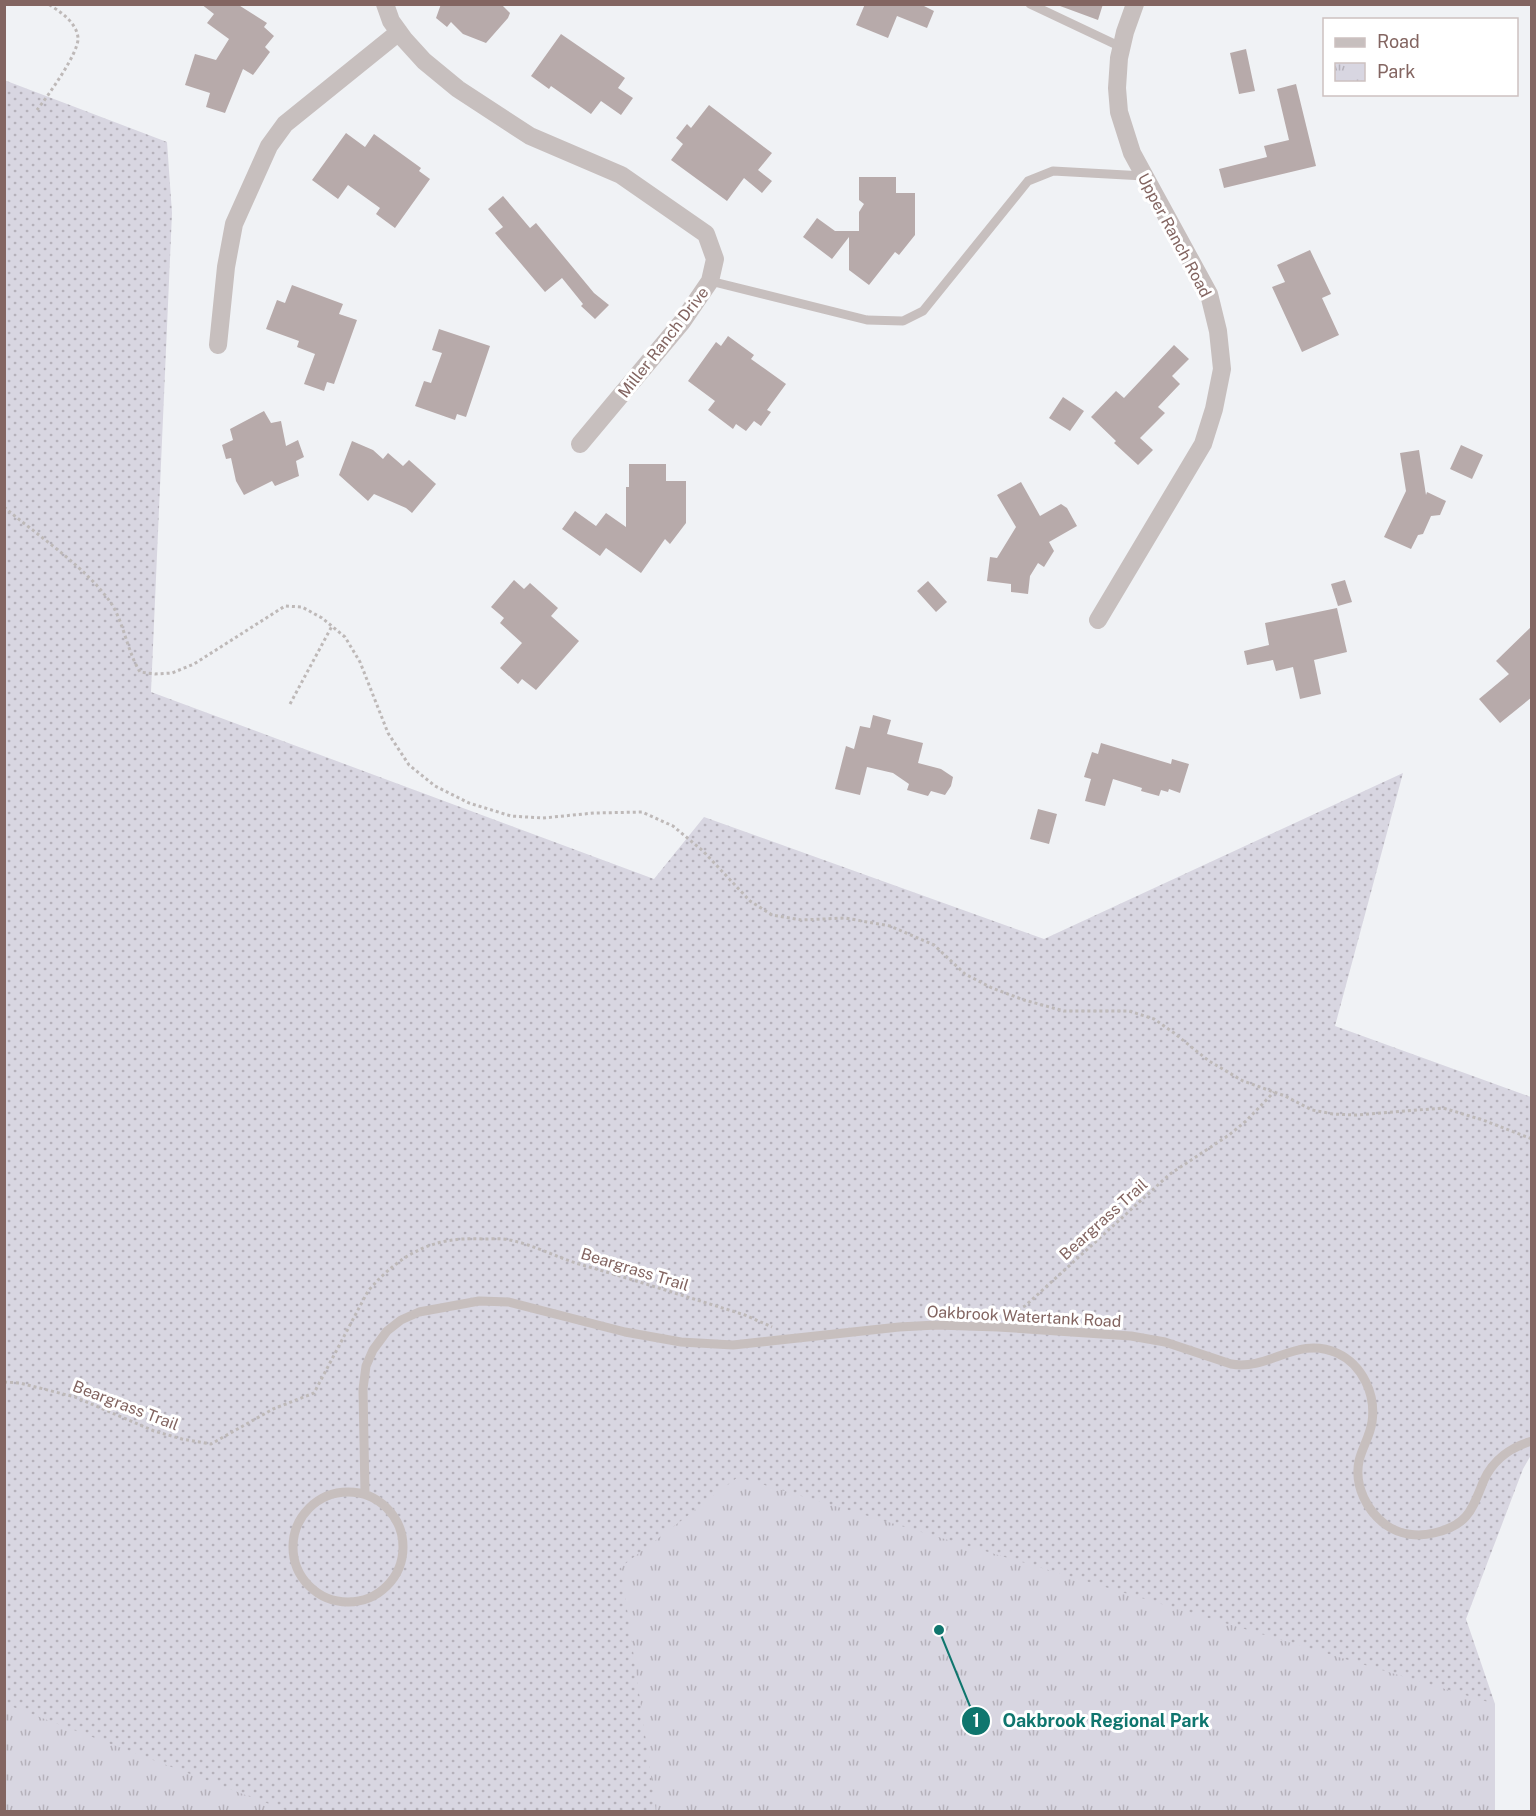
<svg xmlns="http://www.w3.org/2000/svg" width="1536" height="1816" font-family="'Public Sans',sans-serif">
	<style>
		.grass { fill: url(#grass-dots) }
		.park { fill: url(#park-tufts) }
		.building { fill: #b7aaaa }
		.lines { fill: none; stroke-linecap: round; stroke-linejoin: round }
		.path { stroke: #beb9b8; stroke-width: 3; stroke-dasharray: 3 3; stroke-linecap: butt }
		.lane { stroke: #c7bfbe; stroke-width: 9 }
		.street { stroke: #c7bfbe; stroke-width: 18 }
		.labels { text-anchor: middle; stroke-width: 6; stroke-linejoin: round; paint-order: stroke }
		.street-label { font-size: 16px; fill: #836561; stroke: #fff }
		.leader { fill: none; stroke: #0f766e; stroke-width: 2 }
		.callout-dot { fill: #0f766e; stroke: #fff; stroke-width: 2 }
		.mark-label { font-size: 18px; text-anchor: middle; font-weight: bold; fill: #fff }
		.callout-label { font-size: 18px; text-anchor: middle; font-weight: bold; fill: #0f766e; stroke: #fff; stroke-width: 6; stroke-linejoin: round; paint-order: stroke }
	</style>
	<defs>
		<pattern id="grass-dots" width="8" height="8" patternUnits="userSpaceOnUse" patternTransform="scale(1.5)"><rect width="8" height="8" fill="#d8d6e1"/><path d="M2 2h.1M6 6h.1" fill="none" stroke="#b5b1ba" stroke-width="1.8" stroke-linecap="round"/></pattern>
		<pattern id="park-tufts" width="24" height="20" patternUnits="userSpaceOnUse" patternTransform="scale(1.5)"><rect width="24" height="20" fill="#d8d6e1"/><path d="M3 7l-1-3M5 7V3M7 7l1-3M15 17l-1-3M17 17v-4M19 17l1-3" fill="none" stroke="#b5b1ba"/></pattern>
	</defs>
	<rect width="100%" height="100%" fill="#f0f2f5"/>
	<path class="grass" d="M4,80L167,142L172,213L151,692L654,879L704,817L1044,939L1403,773L1335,1026L1531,1097V1455L1523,1469L1466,1619L1495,1704V1811H5Z"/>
	<path class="park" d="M738,1477L1495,1704V1811H656L621,1567Z
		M5,1704L288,1811H5Z"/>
	<path class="building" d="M201,4H237L267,23L264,27L274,36L265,47L270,52L253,75L243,69L225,113L206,107L210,93L185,85L195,54L216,60L229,39L207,23L214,14Z
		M441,4H501L510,13L508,18L486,43L463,34L451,22L447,27L436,18Z
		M865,4H920L934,11L927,28L897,16L888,38L856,25Z
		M1060,4H1103L1098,20L1060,6Z
		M561,34L625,78L618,88L633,98L621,115L601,101L591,114L551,86L549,89L531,76Z
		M1246,49L1255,91L1239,94L1230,53Z
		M1296,84L1316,166L1224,188L1219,169L1267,157L1264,146L1289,140L1277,89Z
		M709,105L772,153L758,170L772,181L762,193L744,178L727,201L671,160L683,144L676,138L687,124L691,128Z
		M346,133L365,147L374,134L421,168L419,171L430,179L395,228L376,214L380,208L348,185L338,199L312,180Z
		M859,177H896V193H915V235L899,255L895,252L869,285L849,270V237L832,259L803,237L817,218L835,231H859V212L864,204L859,200Z
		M503,196L530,228L536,223L594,293L609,305L595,319L581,306L583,304L562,278L545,292L495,233L503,227L488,209Z
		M1310,250L1331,294L1322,298L1339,335L1302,352L1272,287L1285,282L1277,265Z
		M292,285L343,304L339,314L357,320L334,384L327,382L324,391L304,384L315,354L297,347L299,341L266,329L277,300L285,303Z
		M439,329L490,346L466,417L457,414L455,420L415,406L424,381L431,383L442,353L432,350Z
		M728,336L754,355L751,359L786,384L767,410L771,412L761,426L754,421L746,431L736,424L733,429L708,410L715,401L688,381L716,342L721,346Z
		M1174,345L1189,359L1172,376L1180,384L1158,407L1165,413L1140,438L1153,450L1138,465L1114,443L1116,441L1091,417L1116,391L1124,398Z
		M1063,397L1084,411L1070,431L1049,418Z
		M264,411L271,423L281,421L286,446L298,440L304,457L296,461L299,476L275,486L272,481L244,495L236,481L231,458L226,459L222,445L233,440L230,429Z
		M352,441L373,450L383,459L388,453L403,466L409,460L436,484L412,513L406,508L374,494L368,501L339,475Z
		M1461,445L1483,455L1472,479L1450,469Z
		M1419,450L1426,495L1427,492L1446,501L1440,515L1431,516L1423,534L1418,535L1411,549L1384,537L1406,491L1400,453Z
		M629,464H666V481H686V523L670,544L665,539L641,573L606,548L600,556L562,529L575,511L596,526L606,513L626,527V487H629Z
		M1021,482L1040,516L1061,504L1067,508L1077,526L1049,542L1054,551L1044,567L1038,563L1030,576L1028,594L1011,592V584L987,581L990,557L997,558L1016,527L997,495Z
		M514,580L524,589L530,583L558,608L551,616L579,641L536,690L522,679L518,684L500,668L522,643L500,623L504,618L491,607Z
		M1345,580L1352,602L1338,606L1331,584Z
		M928,581L947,602L936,612L917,591Z
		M1337,608L1347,652L1314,660L1321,694L1300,699L1293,667L1276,671L1273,660L1247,665L1244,651L1269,645L1265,623Z
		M1532,626V697L1500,723L1479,699L1509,674L1496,661Z
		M873,715L891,720L887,734L923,743L918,763L941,769L953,777L951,786L945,795L931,791L928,796L907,790L909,784L893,773L867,767L860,795L835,789L846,746L854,749L860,726L870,728Z
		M1101,743L1171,764L1172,759L1189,764L1180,793L1169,789L1168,792L1161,790L1159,796L1141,791L1142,788L1113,779L1105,806L1085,801L1091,779L1084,777L1092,752L1098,754Z
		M1038,809L1057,814L1049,844L1030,839Z"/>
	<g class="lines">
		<path class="path" d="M37,110C47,97 79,53 78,38C77,23 60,11 48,4
			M4,507C38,536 86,567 111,603C124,623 127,651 140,672L155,674L172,673L194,664L285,606L302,607L322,618L345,637L360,662L388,733L409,765L435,786L469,803L511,816L543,818L594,813L642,812L673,826L703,851L750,901L772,915L801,920L845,918L890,926L934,945L965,974L992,988L1024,1000L1064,1011H1129L1154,1019L1174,1033L1209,1061L1243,1081L1285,1096L1312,1110L1333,1114L1356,1115L1443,1108L1483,1120L1532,1139
			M290,704L332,626
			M1007,1315L1025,1306L1170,1174L1229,1135L1246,1121L1274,1092
			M4,1382L20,1383L75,1397L154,1431L182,1439L211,1444L273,1409L314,1393L368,1291C400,1254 433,1236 483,1239C492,1239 502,1238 510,1240C534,1245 556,1257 579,1264C635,1280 690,1298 745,1315L772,1327"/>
		<path class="lane" d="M1030,4L1121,47
			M710,281L867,320L903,321L923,311L1028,181L1053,171L1144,176
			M293 1547a55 55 0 1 1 110 0a55 55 0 1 1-110 0Z
			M365,1494L363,1389L366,1366L373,1350L387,1331L401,1320L419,1312L479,1301L509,1302L625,1332L681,1342L733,1345L899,1327L936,1325L998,1327L1131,1336L1165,1342L1231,1364C1270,1371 1297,1335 1337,1353C1363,1365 1376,1395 1372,1422C1370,1436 1362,1448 1359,1461C1354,1486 1367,1511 1386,1525C1400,1535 1418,1537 1434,1533C1469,1525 1472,1509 1484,1480C1493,1460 1511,1447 1532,1441"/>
		<path class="street" d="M385,4L391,21L404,39L424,61L458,89L530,136L621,175L706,234L715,259L710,281L682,322L580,444
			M218,345L226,267L234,224L269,146L285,124L399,32
			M1098,620L1203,444L1214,409L1222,369L1218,331L1209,294L1132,153L1119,112L1117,88L1119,58L1125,32L1135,4"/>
	</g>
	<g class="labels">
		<g class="street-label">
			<text transform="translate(1175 235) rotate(62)" y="6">Upper Ranch Road</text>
			<text transform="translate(663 342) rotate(-52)" y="6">Miller Ranch Drive</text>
			<text transform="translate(1103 1219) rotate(-42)" y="6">Beargrass Trail</text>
			<text transform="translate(635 1269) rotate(17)" y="6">Beargrass Trail</text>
			<text transform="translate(1024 1316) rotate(3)" y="6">Oakbrook Watertank Road</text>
			<text transform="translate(126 1405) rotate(21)" y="6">Beargrass Trail</text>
		</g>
	</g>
	<path class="leader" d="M939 1630L976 1721"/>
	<g class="callout-dot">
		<circle cx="939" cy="1630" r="6"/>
		<circle cx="976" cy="1721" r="15"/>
	</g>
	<g class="mark-label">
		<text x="976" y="1727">1</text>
	</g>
	<g class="callout-label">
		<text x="1106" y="1727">Oakbrook Regional Park</text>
	</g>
	<rect width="1536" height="1816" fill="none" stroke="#836561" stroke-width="12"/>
	<rect x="1323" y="18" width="195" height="78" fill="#ffffff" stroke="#cdc1c0" stroke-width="1.5"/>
	<rect x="1335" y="38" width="30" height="9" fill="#c7bfbe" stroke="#cdc1c0" stroke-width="1.5"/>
	<text x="1377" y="48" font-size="18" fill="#836561">Road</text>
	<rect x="1335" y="63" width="30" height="18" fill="url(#park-tufts)" stroke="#cdc1c0" stroke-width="1.5"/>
	<text x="1377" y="78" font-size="18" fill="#836561">Park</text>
</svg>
